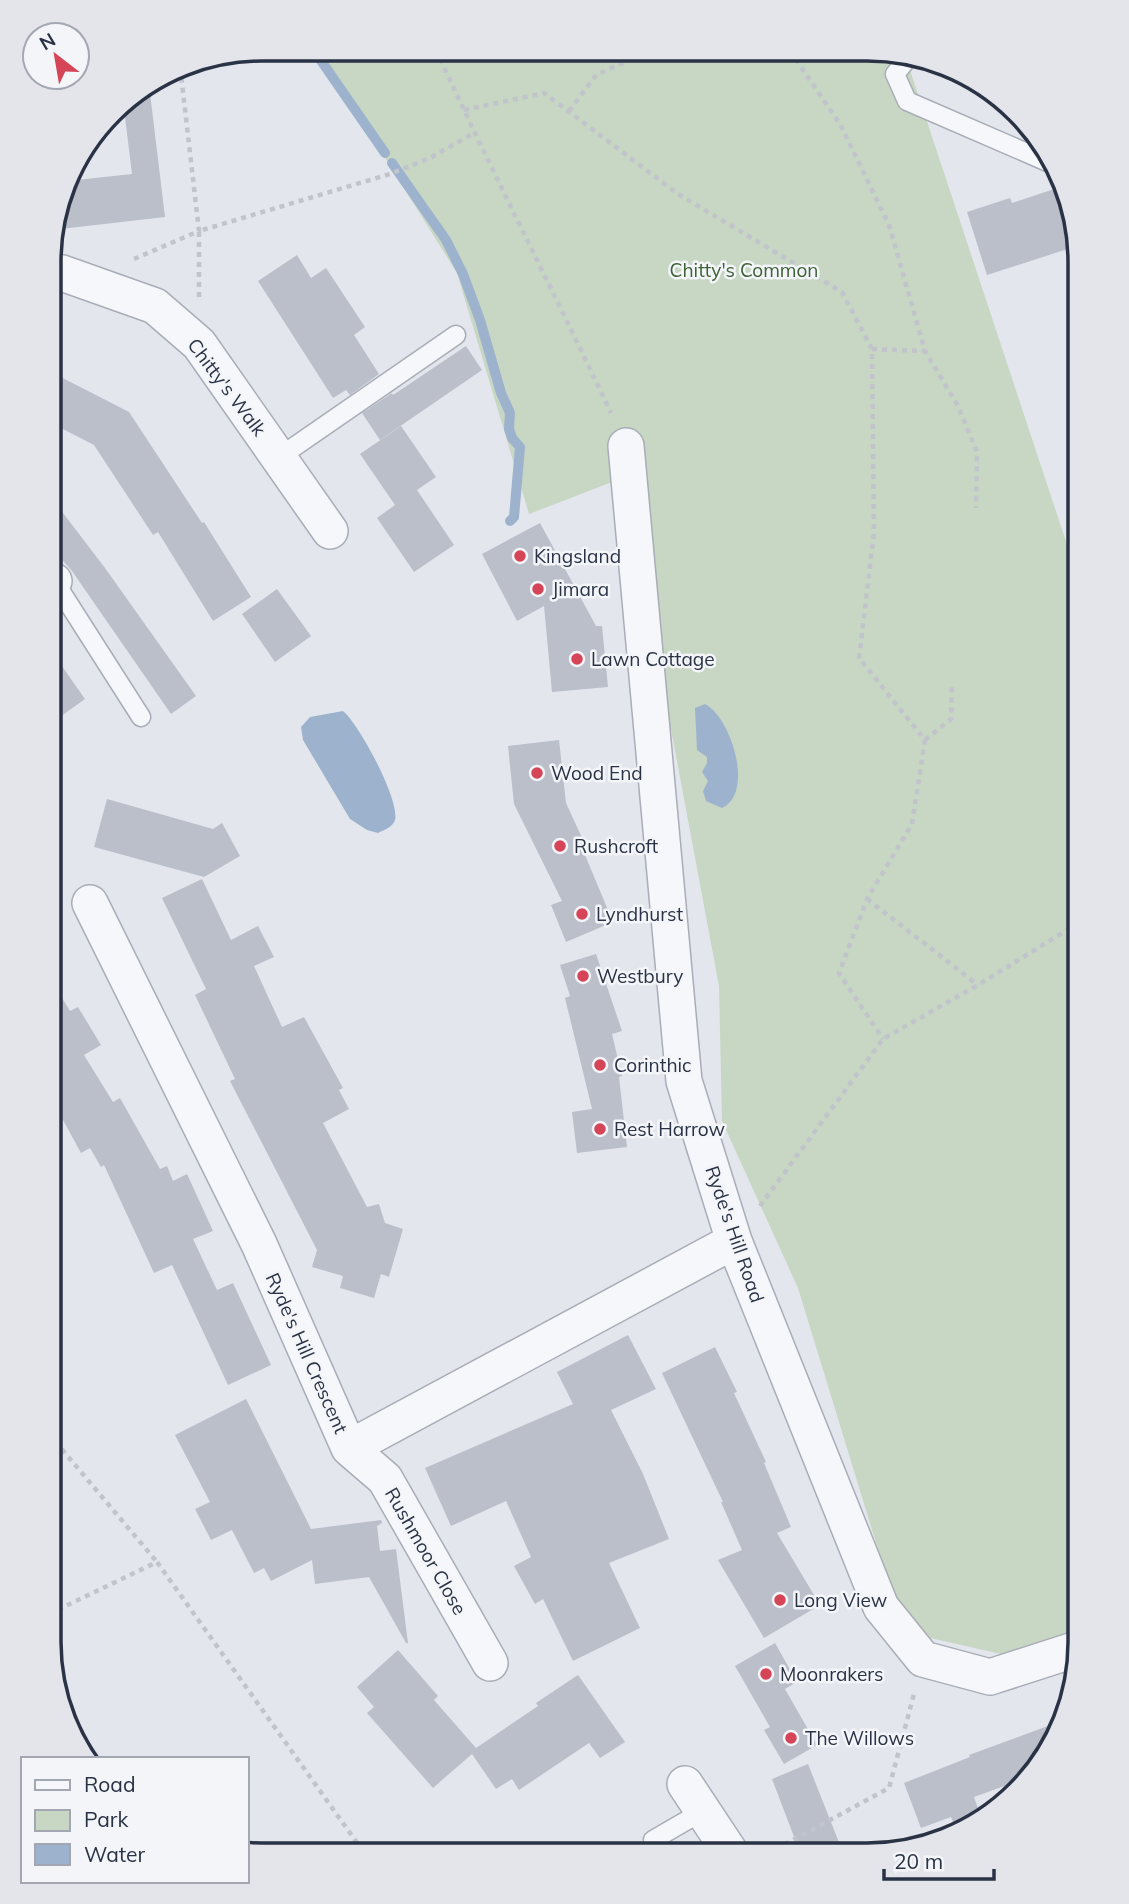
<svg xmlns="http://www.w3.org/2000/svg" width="1129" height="1904" font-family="Mulish,sans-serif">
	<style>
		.green { fill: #c8d6c4 }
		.water { fill: #9db3cd }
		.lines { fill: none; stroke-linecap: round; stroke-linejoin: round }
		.stream { stroke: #9db3cd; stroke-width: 10 }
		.building { fill: #babfca }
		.lane-casing { stroke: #a8adb7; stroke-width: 21 }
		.street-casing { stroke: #a8adb7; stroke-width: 38 }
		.path { stroke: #c1c4cb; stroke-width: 4.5; stroke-dasharray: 5 5; stroke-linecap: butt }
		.lane { stroke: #f6f7fa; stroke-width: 18 }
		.street { stroke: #f6f7fa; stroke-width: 35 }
		.poi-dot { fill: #d54457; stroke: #f3f5f9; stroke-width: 2.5 }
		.labels { text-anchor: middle; stroke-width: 5; stroke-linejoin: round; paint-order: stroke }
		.park-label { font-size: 19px; fill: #3e6136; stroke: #f3f5f9 }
		.street-label { font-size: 19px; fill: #2a3345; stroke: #f3f5f9 }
		.poi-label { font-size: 19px; fill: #2a3345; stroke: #f3f5f9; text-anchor: start }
		.rim { fill: none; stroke: #2a3345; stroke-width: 3.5 }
	</style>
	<rect width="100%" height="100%" fill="#e3e6ec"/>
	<path class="green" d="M317,49L895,51L905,55L1080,584V1636L1010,1656L930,1638L892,1595L798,1288L722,1121L719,986L654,638L646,469L529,514L457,273Z"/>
	<path class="water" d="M705,704C731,717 755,793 722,808L706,801L703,791L708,781L702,772L707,763V757L697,750L695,708Z
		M343,711C359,724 400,800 395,820C393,827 384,830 378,833L367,830L350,819L303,740L301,727L310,717Z"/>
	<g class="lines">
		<path class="stream" d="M313,49L385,153
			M392,163L446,240L463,274L480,320L501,393L510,413L509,429L512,438L520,447L514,517L510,521"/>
	</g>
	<path class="building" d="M149,85L165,217L52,230L67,181L132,174L123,101Z
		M1063,186L1077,246L987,275L967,212L1010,198L1012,203Z
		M297,255L311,278L326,268L365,327L354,335L379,374L350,395L346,390L333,398L258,281Z
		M466,346L482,370L380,440L362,413L392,393L393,395Z
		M51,372L129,412L202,523L204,522L251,597L213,621L158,532L153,535L94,445L51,423Z
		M401,426L436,477L417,490L454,545L414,572L377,518L406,497L395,505L360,454Z
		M50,496L105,568L196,696L171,714L72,571L50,546Z
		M540,523L596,626H602L608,687L552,692L544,606L517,621L482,554Z
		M277,589L311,636L275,662L242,614Z
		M50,649L85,699L50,724Z
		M559,740L566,803L589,853L585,855L613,922L566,942L551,905L562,901L514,804L508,746Z
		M107,799L213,829L222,823L240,856L204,877L94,847Z
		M202,879L231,940L258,926L274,957L254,966L282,1027L304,1017L343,1088L339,1090L349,1109L323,1123L367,1207L379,1204L385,1223L403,1229L389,1277L381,1274L374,1298L340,1288L343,1276L312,1267L317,1250L230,1081L235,1079L195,995L206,989L162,898Z
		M596,954L622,1031L612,1034L622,1076L619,1077L627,1147L577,1153L572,1112L592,1109L565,998L570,996L560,965Z
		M50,978L70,1011L78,1007L101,1045L84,1055L113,1102L120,1098L160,1169L167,1166L173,1181L187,1174L213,1231L193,1239L217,1290L233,1283L271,1365L228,1385L172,1265L154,1273L104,1165L101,1167L90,1148L81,1153L50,1096Z
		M628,1335L656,1389L611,1410L643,1474L669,1539L609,1563L640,1628L573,1661L543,1599L535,1604L514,1566L531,1557L506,1501L451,1526L425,1468L573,1404L557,1372Z
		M715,1347L737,1392L734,1393L766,1462L764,1463L791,1527L777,1533L820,1605L764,1638L718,1560L742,1550L721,1502H723L662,1373Z
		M246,1399L311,1529L381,1520L382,1523L377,1526L380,1551L396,1549L408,1643H406L369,1577L315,1584L312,1560L271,1581L264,1568L254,1573L232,1530L211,1540L195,1509L210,1502L175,1435Z
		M775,1643L797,1682L785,1689L817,1745L784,1764L764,1730L770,1727L735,1666Z
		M398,1650L438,1696L434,1700L476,1748L538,1706L536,1703L578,1675L625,1742L600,1758L589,1743L519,1790L512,1779L496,1789L472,1754L433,1788L367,1713L374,1707L357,1687Z
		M1064,1720L1037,1770L1020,1776L1021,1780L974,1797L980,1814L957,1832L951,1817L921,1828L904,1783L970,1757L969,1755Z
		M808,1764L844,1855H801L772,1779Z"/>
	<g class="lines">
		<g class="lane-casing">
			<path id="lane" d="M909,57L895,74L907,101L1050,163
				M278,458L456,335
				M51,576L141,717
				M653,1840L703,1811"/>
		</g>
		<g class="street-casing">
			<path id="street" d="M51,272L62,273L155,306L199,344L330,531
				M626,446L684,1081L734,1241L881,1607L923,1659L990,1677L1080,1648
				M50,583L54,581
				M90,903L259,1244L349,1448L385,1479L490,1663
				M349,1448L734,1241
				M685,1784L732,1855"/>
		</g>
		<path class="path" d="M436,50C492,172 554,292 611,413
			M790,51L840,124L889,225L925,351L958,406L977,452L976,508
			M464,110L544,93L678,194L842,292L872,349L874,533L859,658L925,740L912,824L867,899L839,973L883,1039
			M569,111L596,75L651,50
			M134,259L199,231L180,66
			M199,297V231L390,174L430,158L474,133
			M872,349L925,351
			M925,740L951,719L952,685
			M867,899L978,985
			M760,1206L883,1039L978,985L1080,922
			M49,1434L157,1562
			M49,1614L157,1562L365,1854
			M767,1854L889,1788L914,1694"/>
		<use href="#lane" class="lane"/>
		<use href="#street" class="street"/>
	</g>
	<g class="poi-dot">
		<circle cx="520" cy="556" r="7"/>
		<circle cx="538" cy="589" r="7"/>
		<circle cx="577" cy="659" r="7"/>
		<circle cx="537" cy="773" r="7"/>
		<circle cx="560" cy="846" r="7"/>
		<circle cx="582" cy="914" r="7"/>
		<circle cx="583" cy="976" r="7"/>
		<circle cx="600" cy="1065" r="7"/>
		<circle cx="600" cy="1129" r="7"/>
		<circle cx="780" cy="1600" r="7"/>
		<circle cx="766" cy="1674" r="7"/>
		<circle cx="791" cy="1738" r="7"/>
	</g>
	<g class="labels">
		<g class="park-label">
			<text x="744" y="277">Chitty's Common</text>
		</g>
		<g class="street-label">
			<text transform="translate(227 387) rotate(53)" y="7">Chitty's Walk</text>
			<text transform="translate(735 1234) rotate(71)" y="7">Ryde's Hill Road</text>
			<text transform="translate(307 1353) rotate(66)" y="7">Ryde's Hill Crescent</text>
			<text transform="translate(426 1551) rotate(60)" y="7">Rushmoor Close</text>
		</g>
		<g class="poi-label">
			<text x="534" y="563">Kingsland</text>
			<text x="552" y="596">Jimara</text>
			<text x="591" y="666">Lawn Cottage</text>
			<text x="551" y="780">Wood End</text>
			<text x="574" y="853">Rushcroft</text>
			<text x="596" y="921">Lyndhurst</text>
			<text x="597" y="983">Westbury</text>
			<text x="614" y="1072">Corinthic</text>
			<text x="614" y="1136">Rest Harrow</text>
			<text x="794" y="1607">Long View</text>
			<text x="780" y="1681">Moonrakers</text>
			<text x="805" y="1745">The Willows</text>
		</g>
	</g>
	<path d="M0 0H1129V1904H0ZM262 61H867A201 201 0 0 1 1068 262V1642A201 201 0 0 1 867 1843H262A201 201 0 0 1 61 1642V262A201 201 0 0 1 262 61Z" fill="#e3e5eb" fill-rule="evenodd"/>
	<path class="rim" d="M262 61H867A201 201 0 0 1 1068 262V1642A201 201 0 0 1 867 1843H262A201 201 0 0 1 61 1642V262A201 201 0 0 1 262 61Z"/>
	<rect x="21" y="1757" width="228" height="126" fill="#f3f5f9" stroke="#a3a7b1" stroke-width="2"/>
	<rect x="35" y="1780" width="35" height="10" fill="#f6f7fa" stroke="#a3a7b1" stroke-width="2"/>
	<text x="84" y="1792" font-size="21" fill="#2a3345">Road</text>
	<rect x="35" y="1810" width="35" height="21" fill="#c8d6c4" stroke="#a3a7b1" stroke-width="2"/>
	<text x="84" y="1827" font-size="21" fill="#2a3345">Park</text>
	<rect x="35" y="1844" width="35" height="21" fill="#9db3cd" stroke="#a3a7b1" stroke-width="2"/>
	<text x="84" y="1862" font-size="21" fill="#2a3345">Water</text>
	<g transform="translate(56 56) rotate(329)"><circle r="33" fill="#f3f5f9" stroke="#a3a7b1" stroke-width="2"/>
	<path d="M0-5L12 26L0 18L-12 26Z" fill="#d54457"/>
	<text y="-10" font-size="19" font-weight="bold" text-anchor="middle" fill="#2a3345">N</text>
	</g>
	<path d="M884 1869v10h110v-10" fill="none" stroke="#2a3345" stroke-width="3.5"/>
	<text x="894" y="1869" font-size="21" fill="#2a3345" stroke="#f3f5f9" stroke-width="5" paint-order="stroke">20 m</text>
</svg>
